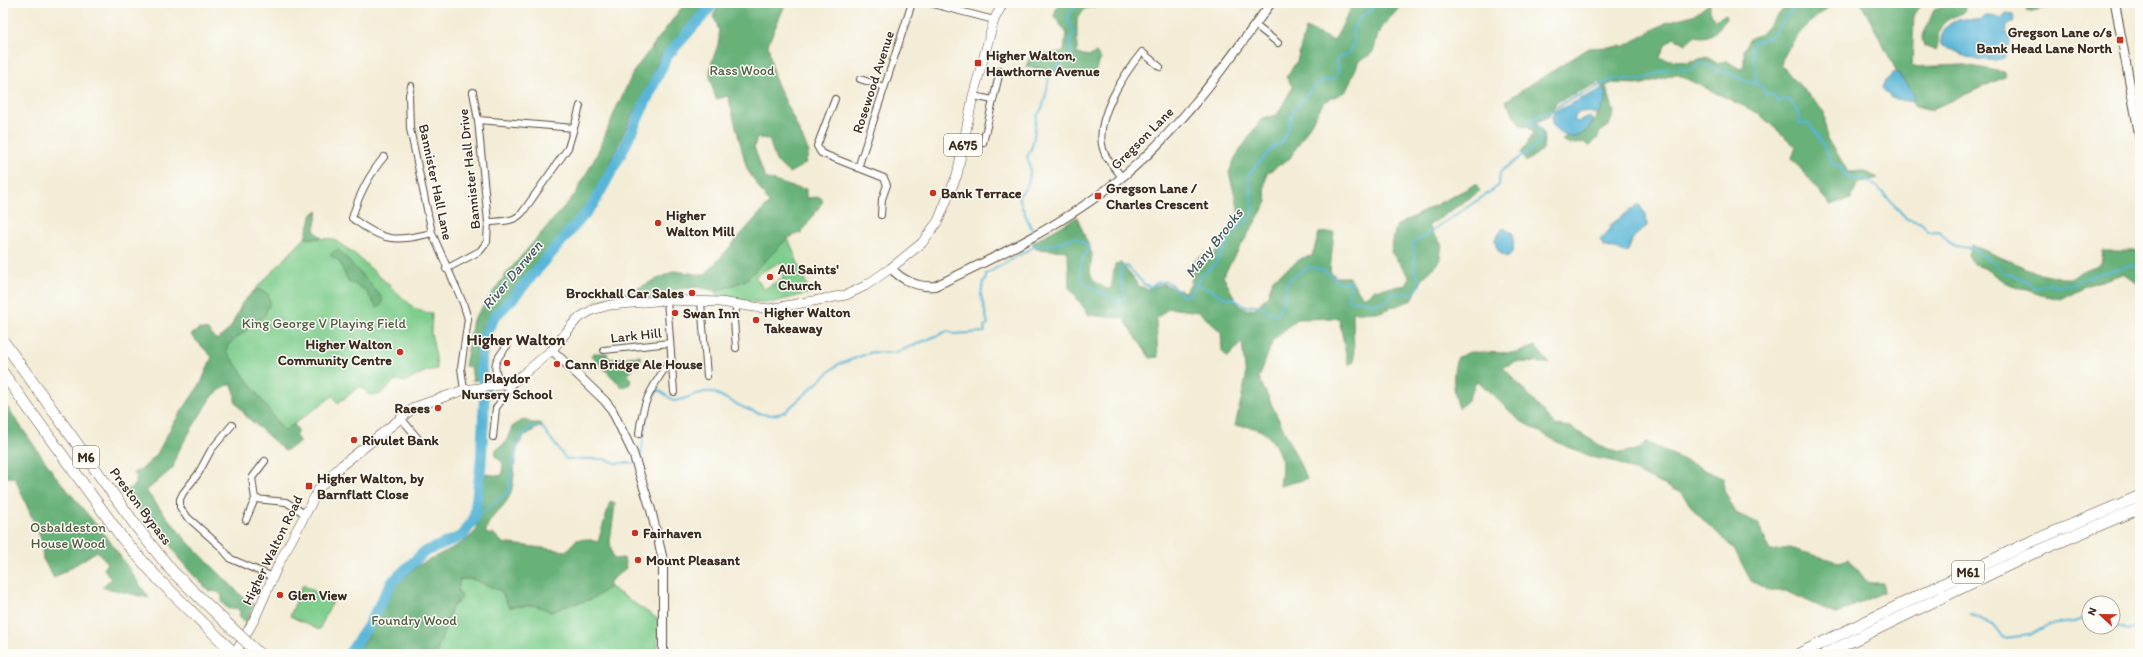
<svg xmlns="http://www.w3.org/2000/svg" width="2143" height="657" font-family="Itim,sans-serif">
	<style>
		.green { fill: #80ce8e; stroke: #5e7c56; fill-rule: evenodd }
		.forest { fill: #68b179; stroke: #526e4c }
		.water { fill: #58b5d7; stroke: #4a707a }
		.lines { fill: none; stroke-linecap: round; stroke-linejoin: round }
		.stream { stroke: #58b5d7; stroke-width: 2 }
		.river { stroke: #58b5d7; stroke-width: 11 }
		.street-casing { stroke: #57473a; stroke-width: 8 }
		.secondary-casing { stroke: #57473a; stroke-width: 10 }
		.primary-casing { stroke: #57473a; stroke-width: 10 }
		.highway-casing { stroke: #57473a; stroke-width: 12 }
		.street { stroke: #fff; stroke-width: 6 }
		.secondary { stroke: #fff; stroke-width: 8 }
		.primary { stroke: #fff; stroke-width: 9 }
		.highway { stroke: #fff; stroke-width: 11 }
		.highway-bridge-casing { stroke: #57473a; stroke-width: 12; stroke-linecap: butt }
		.highway-bridge { stroke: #fff; stroke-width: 11 }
		.poi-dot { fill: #c8321e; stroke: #fdfcf7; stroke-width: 1.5 }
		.labels { text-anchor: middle; stroke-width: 3; stroke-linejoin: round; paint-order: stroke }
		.shield { fill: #fdfcf7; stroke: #75695f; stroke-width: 1 }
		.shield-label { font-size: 13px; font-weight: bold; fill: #3b2a1e }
		.poi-label { font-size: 14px; font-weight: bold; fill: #3b2a1e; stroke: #fdfcf7; text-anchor: start }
		.park-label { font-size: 14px; fill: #505b40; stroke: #fdfcf7 }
		.street-label { font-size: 14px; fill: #3b2a1e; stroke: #fdfcf7 }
		.water-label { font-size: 15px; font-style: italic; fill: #455b5f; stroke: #fdfcf7 }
		.quarter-label { font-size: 16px; font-weight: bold; fill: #3b2a1e; stroke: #fdfcf7 }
	</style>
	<rect width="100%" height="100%" fill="#fdfcf7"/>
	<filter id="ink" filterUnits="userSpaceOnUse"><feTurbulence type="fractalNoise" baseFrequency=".025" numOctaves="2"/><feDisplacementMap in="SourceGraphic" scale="8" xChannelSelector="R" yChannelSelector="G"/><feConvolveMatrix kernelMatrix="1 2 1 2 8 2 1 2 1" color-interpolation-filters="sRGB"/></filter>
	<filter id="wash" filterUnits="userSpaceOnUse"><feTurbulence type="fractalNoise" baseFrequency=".012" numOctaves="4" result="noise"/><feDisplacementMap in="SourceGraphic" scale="16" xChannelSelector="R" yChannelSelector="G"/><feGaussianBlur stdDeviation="0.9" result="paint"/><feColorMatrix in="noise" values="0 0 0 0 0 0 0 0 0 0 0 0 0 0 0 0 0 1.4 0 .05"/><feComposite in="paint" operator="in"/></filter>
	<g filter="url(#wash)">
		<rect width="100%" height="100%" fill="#f3ecd6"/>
		<path class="green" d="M305,238L333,239L355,254L414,308L424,312L432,313L431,333L436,357L437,369L426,371L405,382L396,380L381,394L369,395L361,386L338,403L333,396L284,431L222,346L243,302Z
			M788,238L810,293L774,302H750L716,296L717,291L746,280ZM780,262L785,272L782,274L784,278L764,289L755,276Z
			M459,579H472L501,591L509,607L535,605L552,612L562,607L592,599L610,587L658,619V654H436L452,607L462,598L458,591Z
			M303,585L333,601L319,630L290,616Z"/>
		<path class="forest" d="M685,3H709L661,55L641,101L630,120L592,200L483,326C476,344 475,361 479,379L473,381L471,367L465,366L473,320L506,274L576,193L597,154L616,109L634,71Z
			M721,3H786L768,44L774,77L809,152L805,164L789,173L776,161L769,139L757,138L754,147L765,178L793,187L806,189V198L820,197L823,201L802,232L788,238L746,280L717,291L697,287L666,291V298H616L594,302L632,291L674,271L705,275L769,203L747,169L728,96L716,99C714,91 710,82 710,74C711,50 728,43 713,16Z
			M1058,3H1108L1084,9L1077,19V54L1090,56L1096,53L1101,59L1094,73L1086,77L1026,67L1030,57L1064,51L1066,32L1054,16Z
			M1354,3H1405C1396,11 1383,24 1378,35C1371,53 1379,51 1359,61L1346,91L1324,102L1290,158L1267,173L1264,188L1267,202L1223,276L1238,305L1246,310L1256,308L1268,295L1273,279L1302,258L1312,256L1319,233L1334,232L1330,271L1336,277H1349L1362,296H1368L1373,290L1407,285L1409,276L1391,252L1396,226L1476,184L1480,191L1428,226L1442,245L1439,263L1423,278L1412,300L1380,312H1353L1354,362L1348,365L1339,318L1297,319L1273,340L1259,378L1307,479L1280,486C1281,478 1283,466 1281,459C1273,435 1260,425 1235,426L1246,378L1242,342L1227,358L1222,350L1221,332L1199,312L1169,308L1156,319L1158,357L1150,358L1123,318L1089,315L1069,287L1068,251L1036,249L1032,243L1077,217L1092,254L1090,273L1094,281L1107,289H1111L1115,264L1121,263L1139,286L1147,289L1163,284L1184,292L1191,284L1193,262L1203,255L1212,257L1239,211L1229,173L1235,158L1262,118L1277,115L1293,87L1286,77L1297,61L1306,28L1334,41Z
			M1710,3V15L1716,20L1726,14L1727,19C1717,29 1713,40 1696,36L1685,44L1674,38L1666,44L1660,56L1663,59L1688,62L1707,57L1716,63L1727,61L1740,69L1744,66V50L1749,39L1761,34L1789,3H1834C1814,18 1788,40 1781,65L1824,112L1827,140L1835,150L1848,172L1864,171L1878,178L1858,183L1851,199L1830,205L1792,158L1796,147L1758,113L1676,74L1643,84L1612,83L1606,86L1614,112L1609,126L1600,132L1597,139L1589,147L1584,142L1570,145L1562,140L1566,136L1576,137L1588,130L1605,103L1607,96L1600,82L1557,102L1549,116L1535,123C1544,128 1545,138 1543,149L1526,162L1521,153L1534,133L1528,127L1521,125L1505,101L1589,48L1625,46L1667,22L1696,14Z
			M1861,3H1922L1914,14L1912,67L1964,65L2004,72L2005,77L1930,110L1913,105L1914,95L1896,70Z
			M1952,3H1963L1966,8C1962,16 1951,16 1945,22C1934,32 1941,41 1936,51L1924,46L1922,38L1934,10Z
			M2025,3H2068L2027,12Z
			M318,211L314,230L322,238H305L312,214Z
			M1972,245L2035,272L2062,278H2072L2082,271L2101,264L2103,251H2140V283H2137L2124,274L2087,285L2060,299L2041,295L2006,283L1984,268L1973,264L1968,254Z
			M338,249C353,266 369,281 383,299L381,305L377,308L365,290L348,281L339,261L330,255Z
			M257,289L268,294L270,302L265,315L228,345L226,351L284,431L294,424L299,432L295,435L300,442L285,451L246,416L235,401V393L232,385H227L211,397L177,453L173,468L146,491L185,539L246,600L254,604L246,623L239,617L240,612L237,608L228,609L222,603V596L218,592L209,591C193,574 175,559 167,537L160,534L155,526L145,519L125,490L134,487L137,477L133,473L143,468L157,454L173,424L201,383L212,357L191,335L199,329L208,330L215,339H218L230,329L243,302Z
			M1535,346L1549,363L1516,362L1503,367L1555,425L1570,427L1606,449L1620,453L1640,449L1646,442L1724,479V490L1736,513L1758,523L1770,551L1789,548L1839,562L1849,559L1868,583H1883L1884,592L1836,614L1786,591H1770L1751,581L1734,549L1697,514L1681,493L1613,461L1595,458L1559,443L1519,420L1477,380L1468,400L1459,408C1453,394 1451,371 1458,357L1470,352L1517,353Z
			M593,353H607L609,359L640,356L641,360L628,375L631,378L630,384L623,388L591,356Z
			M3,401L54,474L109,540L149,598L102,587L111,579L104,569L107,562L97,551L54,578L43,559L41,539L15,478L3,476Z
			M524,419L531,423H540L542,425C536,429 526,434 522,439C510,455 518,482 508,499C501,511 485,520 486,534H494L503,543L566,551L576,540L587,539L598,542L610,502L615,504L610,542L613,559L624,558L626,568L608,583L610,587L592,599L562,607L552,612L535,605L509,607L501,591L472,579H460L458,591L462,598L452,607L436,654H355L367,638L396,583L408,575L417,566L464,542L476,531L485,474L502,476L503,463L495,456L496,449L505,444L512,427Z"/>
		<path class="water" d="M2006,13L2013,14L2014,21L2007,25L2006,32L2010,36V43L2004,58C1980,66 1962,53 1941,45C1939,22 1961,16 1979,20C1988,14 1992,14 2002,18Z
			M1897,72L1914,95L1913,102L1891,98L1882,88L1885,80L1888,79L1893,73Z
			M1600,90H1604C1609,101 1603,106 1597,114C1588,113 1578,107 1574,120L1577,122L1590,117L1593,120C1582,141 1566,143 1552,124V116L1556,111Z
			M1639,204L1646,215L1647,226L1633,238L1628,251L1624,252L1604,246L1600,240L1611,228L1609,226Z
			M1503,228L1513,233C1512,243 1517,250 1507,257C1498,253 1496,249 1495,240Z"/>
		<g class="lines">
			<path class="stream" d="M1754,83L1756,79L1752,47L1754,42C1783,38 1781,15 1799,3
				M1034,234L1022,207L1019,196C1030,185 1033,172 1027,157C1036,143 1033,131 1037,116C1038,113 1041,111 1042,108C1046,96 1048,88 1049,75L1071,53V38L1074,32C1066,20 1067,12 1078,3
				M1197,285C1210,287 1223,300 1234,299L1245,307L1257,305L1273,314L1278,313C1281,302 1288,299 1285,287L1288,281L1309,267C1316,268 1323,270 1328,273C1337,279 1337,286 1350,281L1351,288L1347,299L1351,302L1358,299L1374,304L1384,302L1394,294L1414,293L1420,285L1415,271L1413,243L1493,190L1499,185L1500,172L1541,142L1539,128L1530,125L1528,121L1555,110L1561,104L1616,78L1642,80L1666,69L1680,67L1685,70L1693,69L1698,64C1707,64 1712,65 1718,72L1726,71L1735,77L1762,86L1766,95L1772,94L1778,101L1789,99L1798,111L1799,123H1808C1821,136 1824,149 1833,164L1840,166C1846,179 1851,180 1865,178L1878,188L1907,219L1922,223L1928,232L1940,231C1951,248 1956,247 1975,248L1978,253L1996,263L2004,274C2015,274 2028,281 2035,289L2043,285L2051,284L2057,287L2067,284L2074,285L2082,278L2132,265L2137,269L2140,267
				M638,459L641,456C643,440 646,399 659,390L674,401C687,400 699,390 712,392C735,401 760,423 785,412L837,365L872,352L895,353L948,331L954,334L985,332L984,327L988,324L981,295L983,282L986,279V274L1037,245L1055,244L1076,237L1089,247C1088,252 1084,256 1082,261C1074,285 1097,289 1114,299L1115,303H1119L1125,296L1120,277L1121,268L1127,266L1144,284L1150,287C1172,274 1169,288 1185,296L1191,293L1201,276L1216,263L1233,232L1248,220L1253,211L1248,175L1275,145L1281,144L1289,127L1292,113L1310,91L1322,81L1334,79L1339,71L1336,62L1339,57L1346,56C1354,45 1356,44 1352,31C1357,21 1360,15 1370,12L1375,3
				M474,519L509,491C510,478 515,442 524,433C527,430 531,428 535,426L543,428L566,459H604L615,463H634
				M1970,614L1996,627L2004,638L2030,635L2048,625L2073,622L2089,617
				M2113,625L2128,630L2140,624"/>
			<path class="river" d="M349,654L368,626L392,582L424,552L462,536L474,519L481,464L485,388L481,369L483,338L495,316L514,297L594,203L623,150L667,56L714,3"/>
		</g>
	</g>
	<g filter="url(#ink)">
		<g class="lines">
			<g class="street-casing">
				<path id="street" d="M929,3L994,20
					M1255,25L1278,43
					M860,79L884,87
					M411,86L409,95L410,129L432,233L463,303L468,319L461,368L464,390
					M973,96L993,100
					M835,99L817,146L821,153L884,178L887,185L882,199L881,215
					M478,120L574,128L568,148L522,213C512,223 501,221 488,222
					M574,128L580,106
					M983,143L1000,71
					M384,157C368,176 359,194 352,218C384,242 394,242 432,233
					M858,168L912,3
					M1122,177C1116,169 1105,159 1103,149C1094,119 1124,74 1142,52L1160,67
					M446,269L480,251L487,242L488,222L478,120L473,92
					M667,300L674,392
					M701,302L707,376
					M736,348L734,320L737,305
					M604,350L670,343
					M502,385C491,367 494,361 507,346
					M401,418L420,441
					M232,425L211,450L198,474L183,493L180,499V507L185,515L221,547L231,559L273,577
					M639,434C643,398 652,388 671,359
					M493,437L496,408L515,381
					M265,461L252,478L255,499L286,502L305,514
					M246,520L255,499"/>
			</g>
			<g class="secondary-casing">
				<path id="secondary" d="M2115,3L2140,139
					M891,268C901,280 919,288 935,286C999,256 1066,223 1121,178C1180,130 1226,64 1271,3
					M552,350L605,401L612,410L633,453L651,510L663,560V654"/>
			</g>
			<g class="primary-casing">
				<path id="primary" d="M235,654L255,618L279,563L320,487L342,465L415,407L464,390L502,385L515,381L552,350L577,319L592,310L610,305L667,300L720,302L769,309L846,295L865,286L891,268L922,243L938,221L957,175L973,96L994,20L1003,3"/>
			</g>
			<g class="highway-casing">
				<path id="highway" d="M3,341L139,530L172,571
					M3,373L123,539L160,581L235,654
					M1799,654L2028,543L2140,496
					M1825,654L2029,555L2140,508"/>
			</g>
			<use href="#street" class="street"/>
			<use href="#secondary" class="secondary"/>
			<use href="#primary" class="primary"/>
			<use href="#highway" class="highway"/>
			<g class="highway-bridge-casing">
				<path id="highway-bridge" d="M172,571L259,654"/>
			</g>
			<use href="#highway-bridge" class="highway-bridge"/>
		</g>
	</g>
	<g class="poi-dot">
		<rect x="2116" y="36" width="8" height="8" rx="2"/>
		<rect x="974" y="59" width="8" height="8" rx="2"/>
		<circle cx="933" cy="193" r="4"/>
		<rect x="1094" y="192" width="8" height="8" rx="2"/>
		<circle cx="658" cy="223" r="4"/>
		<circle cx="770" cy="277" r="4"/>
		<circle cx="692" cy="293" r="4"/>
		<circle cx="675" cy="313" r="4"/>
		<circle cx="756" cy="320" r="4"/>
		<circle cx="400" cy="352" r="4"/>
		<circle cx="507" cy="363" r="4"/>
		<circle cx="557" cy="364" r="4"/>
		<circle cx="438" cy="408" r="4"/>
		<circle cx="354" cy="440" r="4"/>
		<rect x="305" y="482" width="8" height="8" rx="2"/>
		<circle cx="635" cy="533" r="4"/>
		<circle cx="638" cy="560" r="4"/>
		<circle cx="280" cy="595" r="4"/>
	</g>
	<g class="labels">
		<g class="shield">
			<rect x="944" y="134" width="38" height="22" rx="3"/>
			<rect x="73" y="446" width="26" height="22" rx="3"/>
			<rect x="1952" y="561" width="32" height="22" rx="3"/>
		</g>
		<g class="shield-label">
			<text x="963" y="150">A675</text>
			<text x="86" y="462">M6</text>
			<text x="1968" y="577">M61</text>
		</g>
		<g class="poi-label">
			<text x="2112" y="37" text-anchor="end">Gregson Lane o/s<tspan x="2112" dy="16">Bank Head Lane North</tspan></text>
			<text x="986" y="60">Higher Walton,<tspan x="986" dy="16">Hawthorne Avenue</tspan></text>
			<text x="1106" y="193">Gregson Lane /<tspan x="1106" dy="16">Charles Crescent</tspan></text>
			<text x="941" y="198">Bank Terrace</text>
			<text x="666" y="220">Higher<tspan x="666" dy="16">Walton Mill</tspan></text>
			<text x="778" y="274">All Saints'<tspan x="778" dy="16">Church</tspan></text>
			<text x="684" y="298" text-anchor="end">Brockhall Car Sales</text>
			<text x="764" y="317">Higher Walton<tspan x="764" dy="16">Takeaway</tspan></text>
			<text x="683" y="318">Swan Inn</text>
			<text x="392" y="349" text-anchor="end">Higher Walton<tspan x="392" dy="16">Community Centre</tspan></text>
			<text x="565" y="369">Cann Bridge Ale House</text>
			<text x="507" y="383" text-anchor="middle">Playdor<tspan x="507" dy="16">Nursery School</tspan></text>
			<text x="430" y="413" text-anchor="end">Raees</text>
			<text x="362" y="445">Rivulet Bank</text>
			<text x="317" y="483">Higher Walton, by<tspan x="317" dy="16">Barnflatt Close</tspan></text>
			<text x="643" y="538">Fairhaven</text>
			<text x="646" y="565">Mount Pleasant</text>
			<text x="288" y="600">Glen View</text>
		</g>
		<g class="park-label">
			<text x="742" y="75">Rass Wood</text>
			<text x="324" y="328">King George V Playing Field</text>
			<text x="68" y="532">Osbaldeston<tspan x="68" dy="16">House Wood</tspan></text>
			<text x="414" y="625">Foundry Wood</text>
		</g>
		<g class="street-label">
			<text transform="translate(873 82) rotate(-72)" y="5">Rosewood Avenue</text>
			<text transform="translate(1142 138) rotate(-45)" y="5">Gregson Lane</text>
			<text transform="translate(469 169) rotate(-96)" y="5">Bannister Hall Drive</text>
			<text transform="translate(436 182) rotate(78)" y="5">Bannister Hall Lane</text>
			<text transform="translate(636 335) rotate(-6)" y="5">Lark Hill</text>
			<text transform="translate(141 506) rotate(53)" y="5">Preston Bypass</text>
			<text transform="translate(272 550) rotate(-64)" y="5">Higher Walton Road</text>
		</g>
		<g class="water-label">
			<text transform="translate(1214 243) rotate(-52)" y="5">Many Brooks</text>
			<text transform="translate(512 275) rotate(-50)" y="5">River Darwen</text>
		</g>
		<g class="quarter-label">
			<text x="516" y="345">Higher Walton</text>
		</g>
	</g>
	<rect width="2143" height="657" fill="none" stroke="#fdfcf7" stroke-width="16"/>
	<g transform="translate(2101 615) rotate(292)"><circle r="19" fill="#fdfcf7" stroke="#afa8a0"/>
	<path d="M0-3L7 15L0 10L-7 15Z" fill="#c8321e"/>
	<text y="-6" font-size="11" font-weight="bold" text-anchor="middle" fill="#3b2a1e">N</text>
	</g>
</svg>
